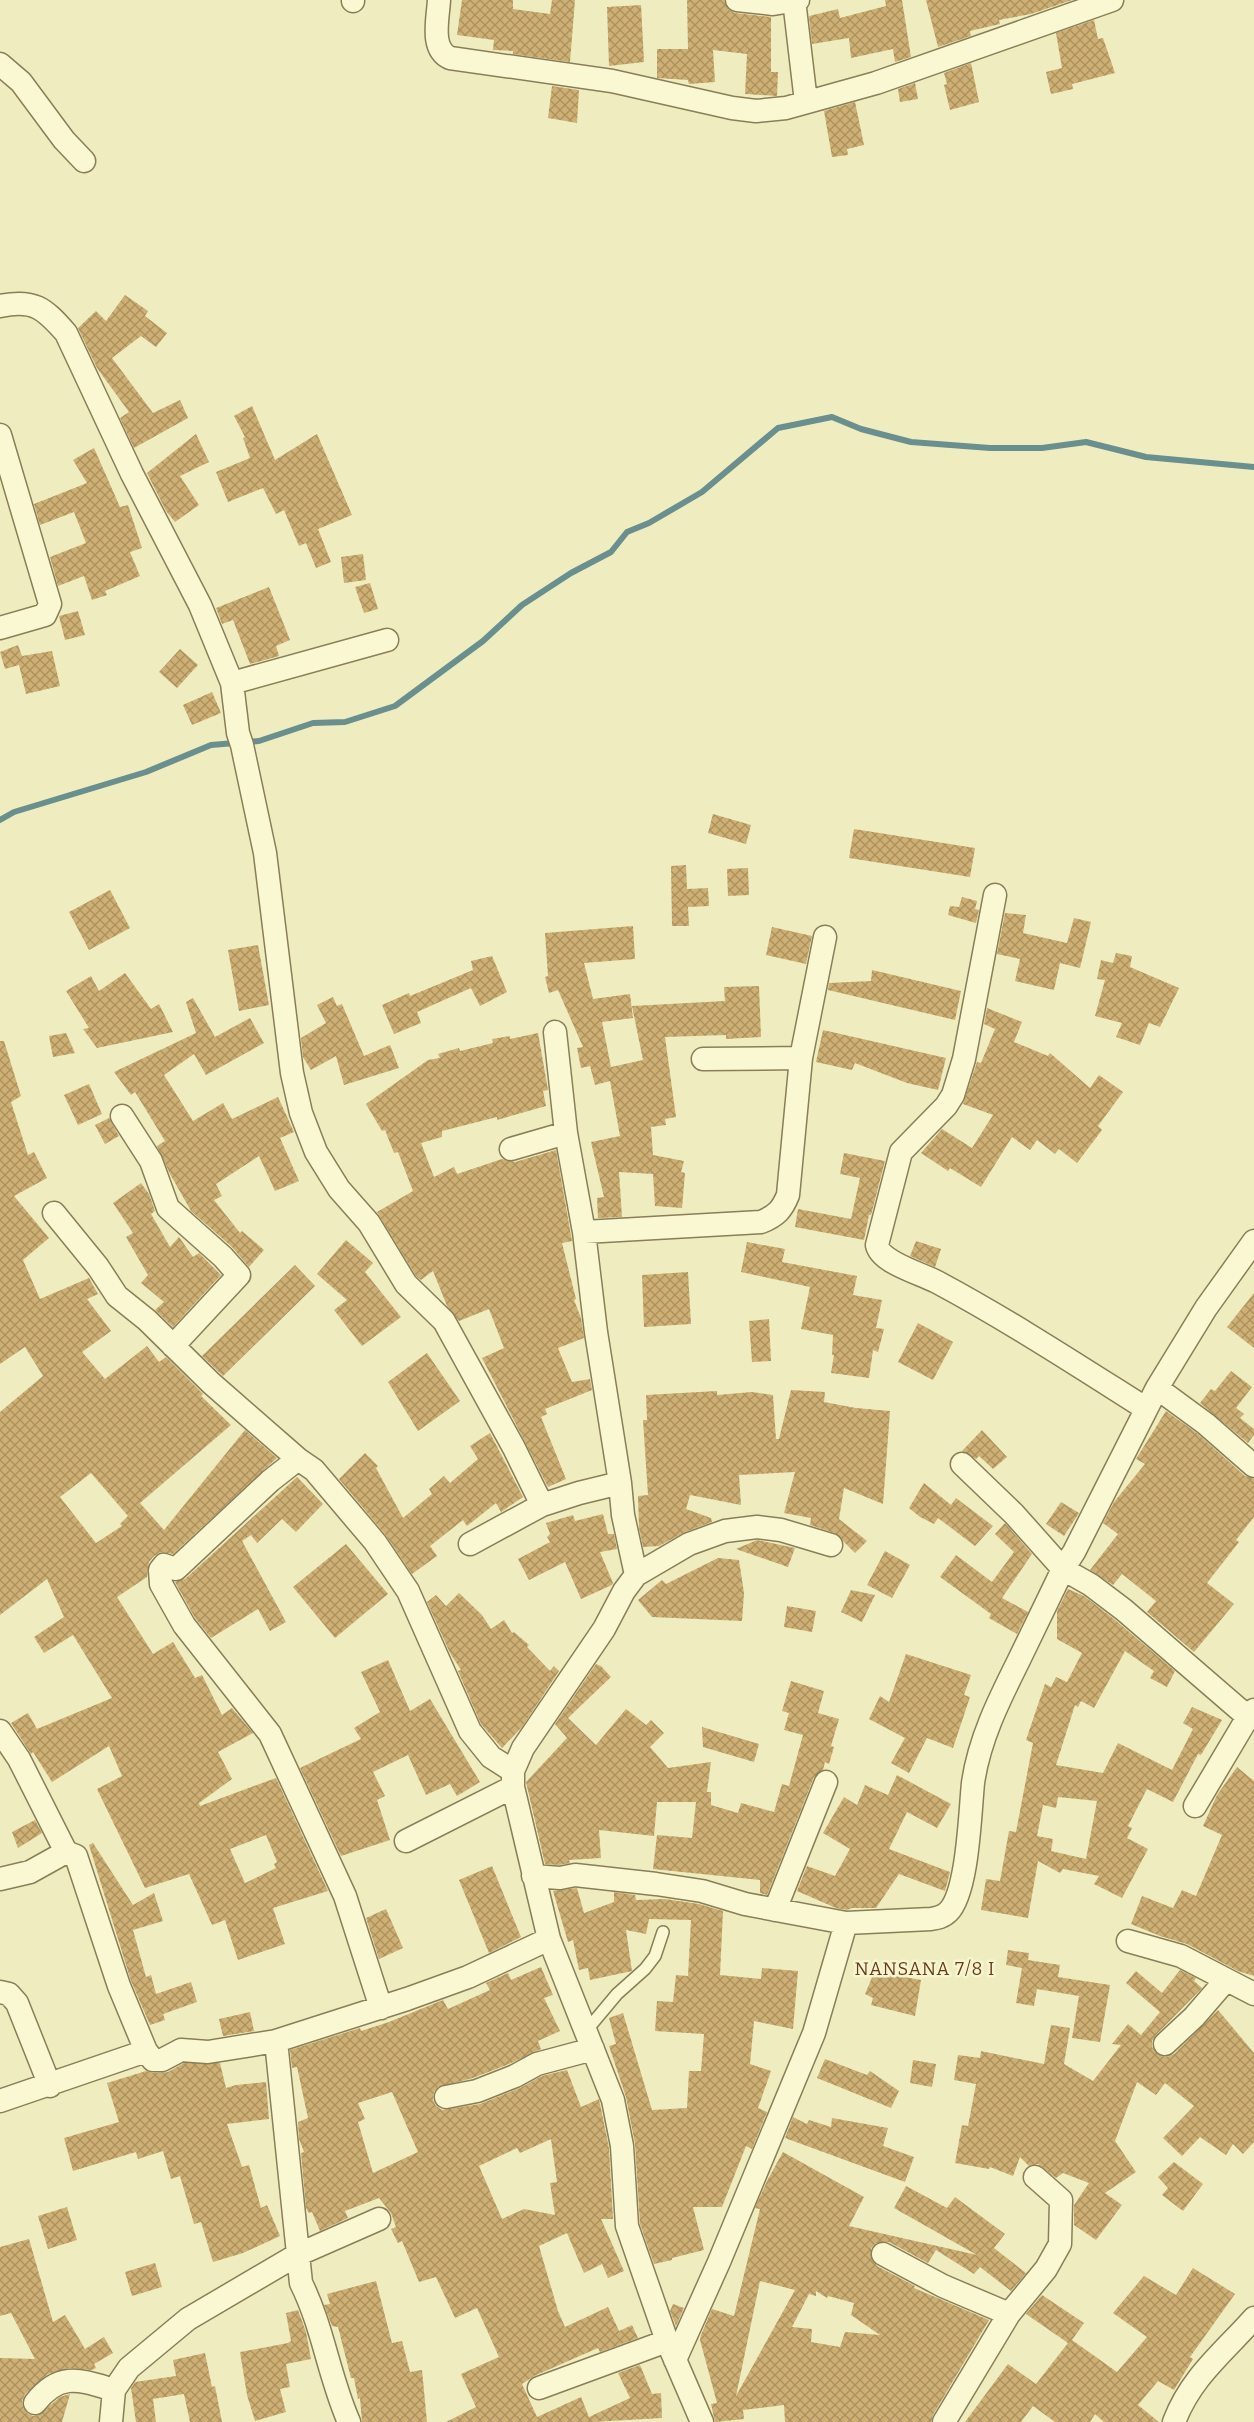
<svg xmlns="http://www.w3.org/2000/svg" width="1254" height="2422" font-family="Bitter,serif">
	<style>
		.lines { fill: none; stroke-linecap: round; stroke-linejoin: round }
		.stream { stroke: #6a8f8f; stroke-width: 6 }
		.building { fill: url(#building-cross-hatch); fill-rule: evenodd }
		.service-casing { stroke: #897e57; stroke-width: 14 }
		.minor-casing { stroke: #897e57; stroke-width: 25 }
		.service { stroke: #faf8d3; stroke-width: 11 }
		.minor { stroke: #faf8d3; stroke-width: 22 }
		.labels { text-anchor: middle; stroke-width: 5; stroke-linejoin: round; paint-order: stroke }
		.quarter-label { font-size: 18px; letter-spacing: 1px; fill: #663c1a; stroke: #f7f5cf }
	</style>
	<defs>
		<pattern id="building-cross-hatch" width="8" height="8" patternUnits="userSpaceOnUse" patternTransform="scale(1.25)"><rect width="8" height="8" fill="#cfb074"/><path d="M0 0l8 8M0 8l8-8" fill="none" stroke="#a9905e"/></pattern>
	</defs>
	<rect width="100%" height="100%" fill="#efedbf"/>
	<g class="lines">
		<path class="stream" d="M0,820L14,812L146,772L211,745L259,741L313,723L345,722L395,706L483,641L522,605L571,573L611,552L627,532L649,523L702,492L778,428L832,417L861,429L911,442L990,448H1042L1086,442L1146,457L1254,467"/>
	</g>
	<path class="building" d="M462,0H513V9L550,14L552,0H575L570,62L513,54V51L493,50L494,40L457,35Z
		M687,0H724L729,10L735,13L771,17V72H778L777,96L745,94L747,54L713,50L715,82L689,84L688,80L657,78V49H688Z
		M885,0H902L911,57L895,62L893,49L851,58L849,38L812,44L809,16L838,9L840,18L886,6Z
		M926,0H1072L1031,14L999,20L1000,24L970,31L971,36L938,47Z
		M641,5L644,62L609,66L607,7Z
		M1094,20L1098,39L1103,38L1115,73L1072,84L1073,89L1051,94L1046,72L1062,68L1056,33Z
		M971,63L979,102L950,110L944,85L947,84L944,73Z
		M915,83L918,99L900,102L898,89Z
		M552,86L579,90L577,123L548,118Z
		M855,102L864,145L847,149L848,155L832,157L824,111Z
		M125,295L148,311L145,316L167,333L156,347L141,336L112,358L153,413L180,400L188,418L134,448L120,418L129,412L97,368L78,328L96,311L106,321Z
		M252,406L275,460L317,434L352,515L318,529L331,562L316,568L306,543L299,546L284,510L276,514L263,488L228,502L216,472L250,458L243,438L245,437L234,416Z
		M196,434L209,462L180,476L199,505L175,522L166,511L147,473Z
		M94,448L120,507L128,505L142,548L130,552L140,576L105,591L107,595L92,600L84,576L58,586L50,557L86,543L74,512L40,525L34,504L87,483L73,460Z
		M363,554L366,580L344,583L341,557Z
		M370,583L378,609L364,613L355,587Z
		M269,587L290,640L276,646L279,656L250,664L233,620L222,624L216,608Z
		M78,611L85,635L65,640L59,616Z
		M18,645L22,656L52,651L60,686L26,694L19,665L5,669L0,652Z
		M180,649L198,665L177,688L159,672Z
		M212,692L221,713L192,725L183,705Z
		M713,814L751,825L746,844L708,833Z
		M854,829L975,848L970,877L849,858Z
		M686,865L687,889L708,888L709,906L688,907L689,926H672L671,866Z
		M748,868L749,895L728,896L727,869Z
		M110,890L130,928L89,950L69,912Z
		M962,897L977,901L975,909L979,910L976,923L948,915L950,906L959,907Z
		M1005,913L1026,915L1023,933L1067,943L1074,918L1091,922L1080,968L1060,963L1054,990L1015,981L1020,959L997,954Z
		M633,926L635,959L584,963L593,999L630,994L633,1018L602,1022L611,1067L643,1060L632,1006L725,1001L724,987L759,986L761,1037L726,1039V1035L665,1037L676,1117L665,1119L666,1125L651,1127L653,1155L684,1161L681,1172L685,1173L682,1208L655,1206L653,1174L619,1172L622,1217L598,1218L597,1198L604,1197L591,1142L620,1136L610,1081L595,1085L590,1066L581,1068L577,1048L583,1047L558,990L549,993L545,977L548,976L545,933Z
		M772,927L812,936L806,964L766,955Z
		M258,945L269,1005L239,1011L228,950Z
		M1116,953L1132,956L1130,967L1179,988L1160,1027L1149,1023L1140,1045L1116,1037L1122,1023L1095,1016L1105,980L1097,979L1101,960L1113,963Z
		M492,956L507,992L480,1006L471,988L417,1012L421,1023L394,1034L382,1005L409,993L410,996L473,970L471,961Z
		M872,970L961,991L955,1020L828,990L829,983L871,981Z
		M125,973L151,1009L159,1004L173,1032L97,1048L83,1029L89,1028L66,991L91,976L99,991Z
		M333,997L337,1006L342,1004L364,1056L390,1045L399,1068L344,1085L336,1056L311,1070L303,1057L301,1038L326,1023L317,1005Z
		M193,998L215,1037L250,1018L264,1043L206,1075L194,1054L164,1075L193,1121L223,1103L232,1119L278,1097L294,1132L280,1138L299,1181L275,1191L259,1156L216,1184L222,1196L214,1200L240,1233L242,1231L264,1250L249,1267L232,1247L191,1211L170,1174L157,1146L165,1141L135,1092L131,1095L114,1072L196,1033L186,1002Z
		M987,1008L1022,1022L1014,1042L1048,1056L1050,1053L1090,1088L1099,1075L1123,1092L1098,1126L1102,1130L1077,1163L1059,1149L1055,1154L1037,1140L1030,1150L1012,1137L981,1187L950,1168L948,1171L921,1153L942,1129L972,1148L993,1115L963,1104L977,1062L981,1063L995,1029L984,1024Z
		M823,1030L946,1058L938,1090L907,1083L855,1063L852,1070L816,1062Z
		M66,1033L75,1053L53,1057L49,1036Z
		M538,1033L548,1090L543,1091L546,1106L497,1120V1117L442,1131V1137L421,1143L434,1177L454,1167L457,1174L502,1159L515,1162L556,1150L572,1241L562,1243L576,1299L574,1300L581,1318L584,1338L558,1348L572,1382L590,1379L592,1390L545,1409L547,1414L541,1417L566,1479L548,1487L482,1358L504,1348L489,1309L459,1321L447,1306L433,1271L421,1280L416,1276L377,1212L413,1191L398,1152L394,1153L385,1130L382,1131L366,1104L428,1060L440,1058L438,1054L459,1048L460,1051L493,1043L492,1039L510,1036V1039Z
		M0,1041H4L21,1096L11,1102L28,1155L34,1152L47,1178L14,1196L49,1238L23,1260L40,1299L89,1278L98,1294L87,1299L111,1331L82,1352L105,1379L147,1346L159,1362L166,1357L203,1394L201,1396L231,1425L140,1503L164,1530L245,1430L277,1458L173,1554L161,1552L154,1556L149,1562L147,1577L117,1597L153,1654L173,1642L195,1678L202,1675L222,1715L232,1708L253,1733L218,1752L232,1779L199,1803L200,1806L276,1778L328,1891L273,1908L285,1944L238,1960L225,1920L212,1925L189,1874L145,1888L97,1789L122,1776L109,1746L52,1782L33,1752L31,1754L11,1723L28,1713L37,1729L112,1698L73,1635L44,1653L34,1637L64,1617L47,1579L0,1615V1412L43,1376L25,1347L0,1364ZM91,1473L128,1516L120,1524L122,1526L96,1543L60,1497ZM266,1835L277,1862L274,1864L276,1868L245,1883L230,1849Z
		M89,1084L102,1114L78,1125L64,1095Z
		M109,1118L119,1136L105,1144L95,1125Z
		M844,1153L885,1161L871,1215H869L864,1240L795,1227L798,1209L851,1219L860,1178L840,1174Z
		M141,1183L149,1194L155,1211L151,1214L170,1247L179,1237L193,1257L199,1253L221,1275L173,1327L155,1310L164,1302L141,1283L148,1275L126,1237L133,1233L113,1203Z
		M346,1240L373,1263L365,1272L401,1317L362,1346L334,1310L347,1300L317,1274Z
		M916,1241L941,1249L935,1267L910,1256Z
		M747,1242L785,1249L782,1262L857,1276L853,1295L882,1300L876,1328L884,1329L878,1352L873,1350L869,1378L831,1373L834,1355H832L833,1335L801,1329L810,1287L741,1272Z
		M295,1265L315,1286L223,1376L202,1356Z
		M688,1272L691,1324L644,1327L642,1275Z
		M1254,1293V1348L1227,1327Z
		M769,1319L771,1361L752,1362L749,1321Z
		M918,1323L953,1342L933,1380L898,1362Z
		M427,1353L460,1401L418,1431L388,1382Z
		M1231,1371L1252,1387L1236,1408L1244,1414L1240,1418L1254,1429V1435L1248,1443L1200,1403L1211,1389L1215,1391Z
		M791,1390L825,1392L824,1402L856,1408L890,1411L883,1504L844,1488L839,1519L867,1541L855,1553L835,1533L810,1525L811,1518L784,1513L795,1472L739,1475L741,1505L690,1495L686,1509L711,1518L712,1522L685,1532L659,1546L643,1547L639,1528L638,1496L648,1495L643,1420H647L646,1395L717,1391V1395L752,1392L773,1395L776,1439H779Z
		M1166,1411L1198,1434L1245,1476L1254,1479V1517L1236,1540L1239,1542L1207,1583L1234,1604L1194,1652L1147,1612L1156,1601L1122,1574L1113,1585L1090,1570L1118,1534L1103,1523L1114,1502L1145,1464L1136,1459Z
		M982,1430L1007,1457L993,1469L979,1456L976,1459L962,1451Z
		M490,1433L523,1497L501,1512L496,1503L467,1526L463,1520L430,1546L437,1556L412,1574L385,1534L339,1479L365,1453L378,1466L376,1468L403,1518L432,1494L429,1489L444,1476L450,1483L478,1459L470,1446Z
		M297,1477L323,1504L296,1532L282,1519L257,1543L251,1535L242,1541L286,1622L270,1631L258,1609L211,1638L195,1618L175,1582L185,1579Z
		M924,1483L951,1505L956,1498L993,1526L975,1546L938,1518L934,1524L920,1517L909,1508Z
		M1061,1502L1079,1513L1064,1536L1046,1524Z
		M603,1514L608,1534H614L617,1549L600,1552L613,1583L612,1585L581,1599L565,1562L529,1580L518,1559L550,1542L547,1537L550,1534L546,1523L573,1515L575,1521Z
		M1005,1523L1032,1554L1002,1598L1028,1612L1017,1634L989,1618L991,1614L940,1577L956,1555L992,1582L1014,1552L995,1534Z
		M757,1540L795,1548L788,1567L736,1549Z
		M346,1544L388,1594L335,1638L293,1587Z
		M885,1551L910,1565L892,1598L867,1585Z
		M718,1558L739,1560L744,1593L742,1621L652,1617L638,1600L662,1580L666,1584Z
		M1068,1589L1084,1596L1114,1619L1175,1671L1167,1687L1150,1678L1154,1671L1125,1651L1094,1708L1081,1701L1078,1707L1075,1705L1056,1765L1103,1773L1118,1743L1172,1770L1193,1729L1183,1723L1192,1707L1222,1720L1201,1755L1198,1754L1173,1802L1147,1789L1128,1826L1132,1828L1127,1838L1148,1849L1122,1898L1094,1884L1099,1876L1063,1869L1060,1873L1038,1861L1028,1918L981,1910L986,1879L1000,1881L1009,1831L1016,1832L1033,1743L1026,1740L1045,1684L1051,1687L1056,1677L1067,1682L1082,1653L1057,1639V1611ZM1058,1797L1097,1801L1086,1859L1051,1851L1053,1839L1037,1836L1043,1805L1056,1808Z
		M851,1590L875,1595L862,1622L841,1612Z
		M459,1593L482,1615L491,1629L504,1620L512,1633L514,1632L529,1645L527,1647L550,1671L554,1666L559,1671L522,1727L502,1748L481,1724L458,1671L461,1670L450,1653L427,1602L436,1595L446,1606Z
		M787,1606L816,1611L812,1632L784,1627Z
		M906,1654L971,1675L964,1695L970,1697L953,1748L927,1738L909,1773L891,1763L905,1738L869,1719L880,1696L889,1702Z
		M388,1660L410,1711L430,1699L480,1782L457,1796L450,1784L426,1795L408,1755L373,1772L385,1796L377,1800L390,1840L341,1856L300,1768L361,1739L354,1728L380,1712L361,1672Z
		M596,1664L601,1666L611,1677L568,1718L596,1745L626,1709L646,1725L651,1720L664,1733L650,1747L668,1768L711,1762L707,1792H711V1805L738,1813L741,1803L774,1812L782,1784L789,1786L803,1735L784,1730L789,1713L782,1711L791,1681L824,1691L818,1713L839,1719L831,1746L834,1747L829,1764L825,1762L823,1770L814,1777L767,1895L760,1893V1880L653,1869L657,1835L692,1838L696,1802H657L654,1836L599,1830L601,1858L569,1860L570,1863L559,1865L545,1864L526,1782L567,1738L555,1724Z
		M702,1727L759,1744L754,1762L703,1747Z
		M1237,1767L1254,1781V1976L1238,1971L1187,1944L1160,1936L1131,1924L1142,1896L1173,1908L1182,1890L1196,1896L1222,1835L1203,1826L1217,1795Z
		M897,1775L951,1804L937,1828L907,1812L889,1849L950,1872L945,1891L899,1874L876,1908H852L847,1910L836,1908L797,1891L807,1866L835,1876L850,1849L823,1833L844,1797L857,1805L865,1785L888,1795Z
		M35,1820L42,1833L18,1848L12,1832Z
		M93,1843L133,1905L154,1893L163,1921L133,1930L146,1977L151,1975L156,1994L191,1982L197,2002L163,2014L165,2020L150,2025L131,1981L89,1845Z
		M492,1866L521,1937L489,1953L459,1880Z
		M577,1888L584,1913L614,1902V1892L635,1895L636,1900L665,1899L699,1904L723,1911L720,1975L761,1979L762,1968L798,1971L793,2029L754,2021L750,2064L771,2071L758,2108L767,2112L752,2149L746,2146L722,2207H693L704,2250L672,2258V2260L654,2264L640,2224L635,2144L626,2097L609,2046L616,2044L609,2018L623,2013L652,2110L687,2108L689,2071H701L704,2034L655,2031L657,2001L673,2002L676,1975L688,1976L691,1920L649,1919L646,1934L626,1930L632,1971L590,1980L588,1968L579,1970L573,1940L568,1942L553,1891Z
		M386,1909L403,1948L379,1959L366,1918Z
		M1008,1950L1029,1953L1028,1960L1060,1965L1058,1977L1110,1985L1100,2042L1072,2038L1079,1996L1037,1989L1034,2006L1016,2003L1022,1968L1006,1965Z
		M541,1967L553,1995L544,1998L560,2031L538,2041L541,2049L509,2064L473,2078L438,2087L434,2092L433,2100L436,2106L442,2110L480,2104L520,2088L542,2076L567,2070L581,2107L599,2099L609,2148L613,2219H601L624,2271L608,2278L602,2264L584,2273L567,2233L539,2246L558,2311L565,2327L608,2307L619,2331L632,2325L638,2338L600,2352L598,2348L534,2376L522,2384L537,2417L581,2397L589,2417L630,2398L618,2373L640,2365L652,2394L661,2393L662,2418L592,2422H446L476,2407L461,2374L499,2357L477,2308L455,2318L436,2277L419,2282L402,2241L398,2243L391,2229L396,2227L391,2213L379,2198L345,2211L348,2218L320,2231L312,2212L309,2213L306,2208L301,2153L304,2152L299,2139L298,2122L308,2118L297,2067L292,2068L290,2050L360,2028L361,2031L389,2022L443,2000L448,2009L490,1990L486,1983L508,1973L511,1980ZM392,2092L418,2152L373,2173L358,2122L365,2119L358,2103ZM551,2139L557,2182L550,2183L555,2215L524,2209L502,2219L479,2166L517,2148L520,2153Z
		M876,1968L893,1975L921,1980L915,2016L871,2005L873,1998L865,1994Z
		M1180,1970L1196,1978L1194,1981L1202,1988L1156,2035L1152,2041V2047L1161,2056L1167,2057L1174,2054L1218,2010L1254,2053V2142L1243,2154L1233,2144L1226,2155L1200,2137L1182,2156L1163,2138L1194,2106L1165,2083L1156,2095L1137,2082L1115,2141L1136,2172L1105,2193L1122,2205L1096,2240L1074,2225V2205L1089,2183L1063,2173L1056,2178L1038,2164L1029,2166L1020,2157L1013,2176L990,2167L989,2169L955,2163L962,2125L968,2126L976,2084L954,2080L958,2055L980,2058L981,2051L1044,2064L1051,2025L1070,2028L1064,2064L1093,2081L1121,2045L1112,2044L1128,2024L1141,2035L1160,2012L1126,1983L1136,1971L1162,1993Z
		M250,2012L254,2031L223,2036L219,2019Z
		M825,2059L867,2075L870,2071L899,2091L891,2108L817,2078Z
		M913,2060L936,2064L932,2087L910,2083Z
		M184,2063H220L226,2088L236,2085L266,2082L269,2119L227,2124L242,2167L249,2165L261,2208L267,2205L280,2236L243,2253L213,2262L201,2222L194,2224L180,2176L171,2179L163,2151L138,2159L136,2152L73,2171L64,2138L119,2122L107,2083L146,2071L153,2073L168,2072Z
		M793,2117L807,2124L809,2120L831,2127L832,2118L888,2128L883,2146L914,2157L905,2182L785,2138Z
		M783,2152L864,2197L849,2226L977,2255L894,2208L906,2186L947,2208L955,2197L1005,2234L994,2248L1026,2273L1011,2291L980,2267L974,2274L936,2250L928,2263L889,2242L876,2243L871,2248L872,2260L877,2266L915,2286L914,2288L989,2320L933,2415L931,2422H785L784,2405L743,2410L744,2419L715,2422L711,2404L717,2403L700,2340L701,2335L712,2309L734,2316L760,2209L755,2208L767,2181ZM760,2281L795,2290L736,2396ZM816,2291L827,2298L828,2296L854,2303L851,2315L880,2335L845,2332L840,2347L811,2342L812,2329L792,2327L809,2294L816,2296Z
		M1174,2162L1203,2184L1183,2211L1162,2195L1168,2188L1158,2177Z
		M67,2207L77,2240L48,2249L38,2216Z
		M29,2239L53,2322L65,2315L85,2349L104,2337L113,2353L94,2364L96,2368L92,2370L69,2368L48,2374L25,2394L22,2401L23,2407L27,2413L33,2416L39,2415L60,2397L70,2394L62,2422H0V2358L35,2359L11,2313L0,2316V2247Z
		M155,2263L162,2287L132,2296L125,2272Z
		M1193,2268L1235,2294L1190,2357L1193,2359L1174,2390L1158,2381L1138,2405L1159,2422H1104L1095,2414L1090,2422H1055L1033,2406L1021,2422H965L1008,2364L1036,2384L1068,2343L1026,2314L1042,2295L1084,2323L1072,2340L1117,2372L1147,2337L1113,2313L1144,2276L1176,2295Z
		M376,2281L392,2343L402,2341L410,2372L422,2370L427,2422H362L360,2398L358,2399L354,2378H351L338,2327L332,2326L324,2305L330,2304L327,2294Z
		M673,2304L684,2308L676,2326L670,2311Z
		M298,2310L306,2332L311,2359L286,2364L290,2387L280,2389L286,2412L255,2421L247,2395L240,2352L288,2343L291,2341L286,2313Z
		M205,2353L212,2387L215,2386L222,2422H190L184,2394L153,2399L156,2422H136L131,2388L135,2382L176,2376L173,2360Z"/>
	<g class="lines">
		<g class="service-casing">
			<path id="service" d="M586,2031L617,1994L645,1969L655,1956L663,1932"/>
		</g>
		<g class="minor-casing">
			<path id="minor" d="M439,0C438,19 430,49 450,58L612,81L732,108L756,111L786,108L876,83L1112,0
				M737,0L773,4L798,0
				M794,0L806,102
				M353,1V0
				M0,64L21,82L64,140L84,161
				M0,306C34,299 44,308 66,333L132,474L200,605L232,683L238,733L242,745L265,853L292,1073L301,1113L316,1152L339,1189L369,1223L406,1284L444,1321L514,1448L542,1505
				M0,435L50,604L45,615L0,628
				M232,683L387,640
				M995,895L964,1059L953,1095L946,1106L901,1152L877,1245C881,1263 920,1273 937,1282C1008,1320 1077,1365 1145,1408
				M555,1032L566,1133L584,1232L596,1332L620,1483
				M703,1059L801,1058
				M122,1116L151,1161L168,1208L223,1257L239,1275L173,1346
				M511,1149L566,1133
				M54,1213L98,1267L117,1296L147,1320L211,1383L298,1459
				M584,1232L761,1222C776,1216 782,1210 788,1195L801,1058L825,937
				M1157,1388L1206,1424L1254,1466
				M962,1464L1014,1514L1063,1569L1091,1585L1124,1610L1248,1717L1254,1710
				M470,1544L542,1505L579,1493L620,1483L623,1515L636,1575
				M0,1731L19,1759L66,1852L76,1856L119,1986L146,2051L153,2060H162L181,2050L208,2052L276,2041
				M1195,1806L1248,1717
				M406,1841L513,1787
				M533,1876L560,1878L575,1875L656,1884L702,1891L745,1904L846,1923L931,1919C937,1918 943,1917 948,1912C968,1893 970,1812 973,1783C979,1740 999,1700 1018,1662C1033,1631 1048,1600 1063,1569L1074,1552L1157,1388L1206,1308L1254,1241
				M0,1879L30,1872L66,1852
				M775,1910L826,1782
				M1128,1941L1181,1956L1254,1994
				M0,1992L9,1994L17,2003L50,2086
				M381,2008L345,1896L270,1734L184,1625L161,1584L160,1570L164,1565L176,1569L270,1481L298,1459L314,1470L375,1542L408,1591L470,1731L491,1757L513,1771
				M1165,2044L1194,2017L1226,1980
				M446,2097L477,2091L515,2076L537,2064L593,2049
				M0,2101L146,2051
				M883,2254L943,2286L1009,2314L944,2422
				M1009,2314L1046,2269L1060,2244L1061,2200L1035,2177
				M675,2360L719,2262L814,2033L846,1923
				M539,2388L667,2341
				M35,2403C60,2371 80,2380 114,2390
				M111,2422L114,2390L129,2368L188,2319L297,2255L379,2219
				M349,2422C329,2377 323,2327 301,2283L276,2041L407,1999L468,1977L549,1939
				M702,2422L667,2341L627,2226L622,2146L613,2100L549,1939L513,1787V1771L523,1748L604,1629L624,1591L636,1575L689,1544L725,1531L757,1527L781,1530L831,1545
				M1174,2422C1191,2377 1223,2353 1254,2318"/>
		</g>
		<use href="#service" class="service"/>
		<use href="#minor" class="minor"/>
	</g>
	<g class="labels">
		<g class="quarter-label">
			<text x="925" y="1975">NANSANA 7/8 I</text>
		</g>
	</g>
</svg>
